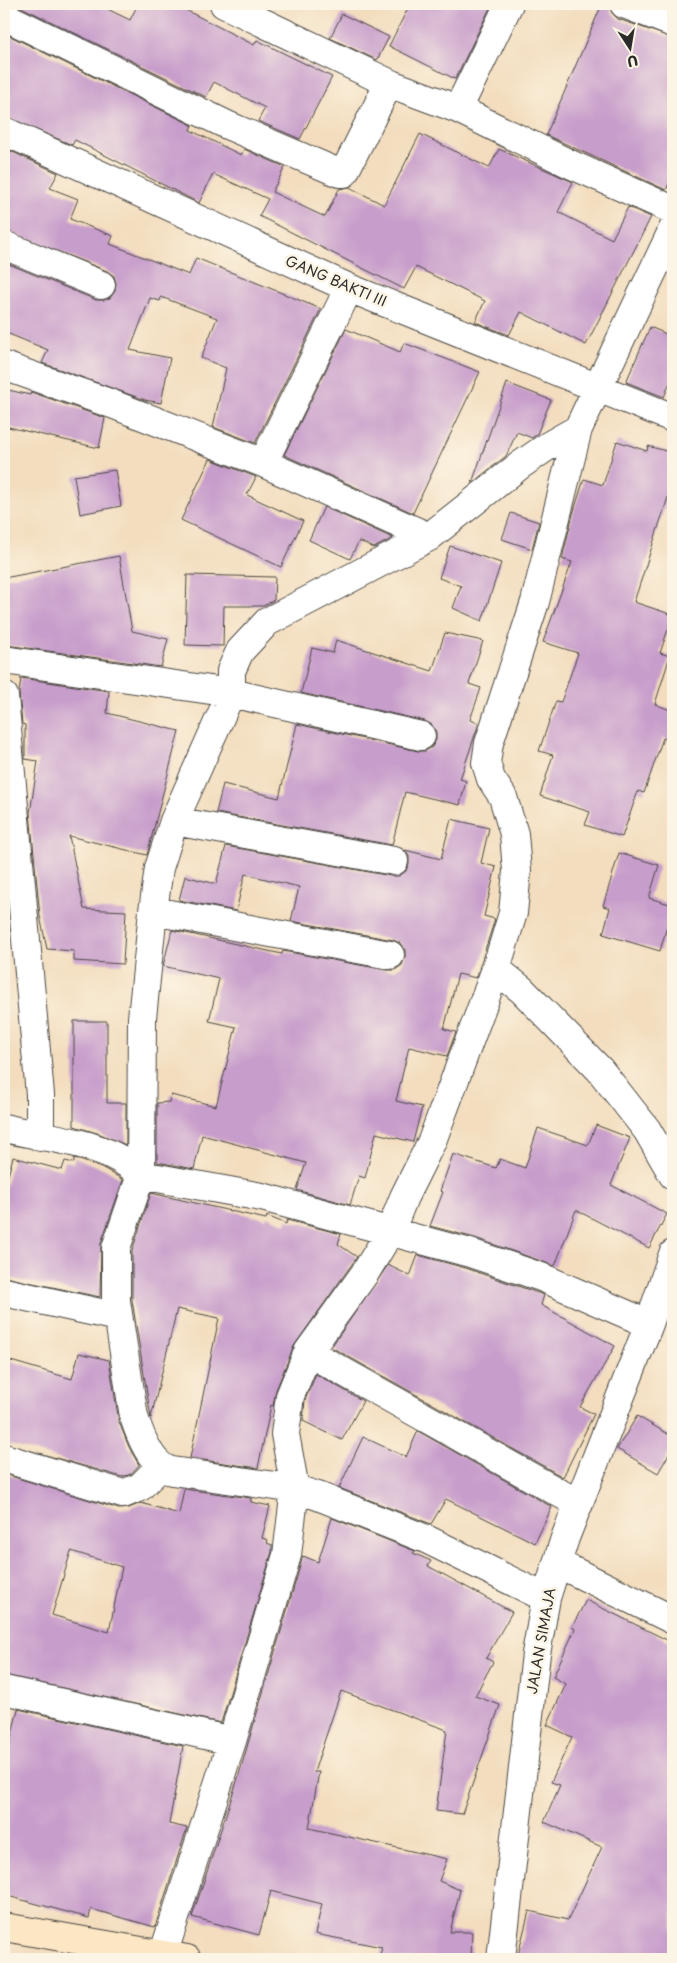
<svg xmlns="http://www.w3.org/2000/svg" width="677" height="1963" font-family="'Playpen Sans',sans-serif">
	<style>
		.building { fill: #c79dcb; fill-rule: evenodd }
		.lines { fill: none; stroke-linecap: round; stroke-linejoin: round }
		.street-casing { stroke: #494641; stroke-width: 30 }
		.secondary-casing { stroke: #494641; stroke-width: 30 }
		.street { stroke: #fff; stroke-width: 28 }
		.secondary { stroke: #fce6c4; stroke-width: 28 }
		.labels { text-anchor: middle; stroke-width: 5; stroke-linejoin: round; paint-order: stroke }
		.street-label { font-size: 14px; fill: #2b2b2b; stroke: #fcf5e5 }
	</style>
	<rect width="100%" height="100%" fill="#fcf5e5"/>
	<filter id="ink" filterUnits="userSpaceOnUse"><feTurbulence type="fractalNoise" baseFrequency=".02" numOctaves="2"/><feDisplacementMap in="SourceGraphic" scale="10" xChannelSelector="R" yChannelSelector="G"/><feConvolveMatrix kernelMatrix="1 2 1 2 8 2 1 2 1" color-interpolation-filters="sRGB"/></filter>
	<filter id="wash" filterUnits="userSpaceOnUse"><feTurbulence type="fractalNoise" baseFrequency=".0096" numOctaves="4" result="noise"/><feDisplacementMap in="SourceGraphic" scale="20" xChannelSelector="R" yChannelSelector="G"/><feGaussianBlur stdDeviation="1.12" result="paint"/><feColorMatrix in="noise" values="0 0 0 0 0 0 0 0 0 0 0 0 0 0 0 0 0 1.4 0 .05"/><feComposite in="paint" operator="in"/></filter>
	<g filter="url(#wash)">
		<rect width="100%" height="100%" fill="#f3ddbe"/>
		<g id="blocks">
			<path class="building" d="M15,4H97L130,20L138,4H174L254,45L257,40L332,77L300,139L258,121L265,108L214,82L206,97Z
				M410,4H492L455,79L389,46Z
				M602,4H609L612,13L618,19L673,38V175L666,190L546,135Z
				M342,14L389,37L377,60L330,38Z
				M4,33L192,125L190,130L241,155L244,149L285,167L272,192L325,217L339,189L349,187L384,205L420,134L489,168L499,149L573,182L558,212L612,239L628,207L651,217L586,345L521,312L509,335L475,322L485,301L416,267L404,289L259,216L268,199L213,174L199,203L75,140L72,145L4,116Z
				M4,148L58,173L50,188L78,199L70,219L113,236L110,244L189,275L196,258L321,309L255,443L213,427L226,368L201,358L217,318L161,297L160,301L150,298L130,350L170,358L161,403L145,400L42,363L48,350L4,332V262L96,300H104L110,298L115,291L116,283L114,276L107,271L4,230Z
				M650,327L673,337V375L664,397L626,382Z
				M346,329L400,352L404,343L480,372L413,513L284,455Z
				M507,383L551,400L537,434L532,438L517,432L506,456L472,483Z
				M4,389L30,395L31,392L105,418L99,448L4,426Z
				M617,441L647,451L648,446L673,453V482L634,602L673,615L660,653L670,656L655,704L673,711V742L663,738L644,793L638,791L622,837L585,825L590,812L540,796L553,755L539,751L556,701L561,702L578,653L543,642L572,562L562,559L573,514L584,479L603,485Z
				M210,459L256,477L247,495L303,521L281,567L181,520Z
				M115,470L121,506L80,514L74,476Z
				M324,507L393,538L374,548L359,541L350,559L309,540Z
				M511,513L539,522L532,549L502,539Z
				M450,546L501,563L482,621L453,608L461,586L439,578Z
				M119,556L132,631L168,639L161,667L6,645L8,636L4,613V578Z
				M187,575L275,577L274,600L263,606H224L223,646L185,645Z
				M445,633L483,641L469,684L481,688L470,720L479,723L460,779L466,781L460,805L405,792L392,845L216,813L223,784L279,798L297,724L418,751H425L432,747L436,740V732L432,725L425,721L301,693L312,648L333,653L336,640L432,671Z
				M21,678L109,691L107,713L179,731L147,855L69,836L84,909L126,911L123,964L74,961V951L47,949L40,916L30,813L38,761L25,759V725L22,724L19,693Z
				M451,819L489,828L481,863L496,867L484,916L495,919L476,978L458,974L444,1029L456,1032L447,1056L409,1047L396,1101L422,1107L413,1142L376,1133L365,1178L359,1176L350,1205L297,1190L306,1163L202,1135L194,1169L157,1162V1103L169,1102L171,1095L216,1106L236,1027L209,1021L219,979L163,966L172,930L282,954L283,951L387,970H395L402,965L405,957V950L400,943L393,940L291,921L299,887L245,874L236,911L179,900L185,876L216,884L226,846L391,876H399L406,871L409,864V856L405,850L441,859Z
				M619,853L659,865L649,898L673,905L660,951L603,934L610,908L603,906Z
				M74,1021H107V1103H126V1145L100,1134L74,1126Z
				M596,1125L630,1138L611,1185L667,1214L649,1248L576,1210L555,1266L475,1238L430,1226L443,1192L440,1191L453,1154L496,1168L500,1159L525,1168L538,1128L588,1145Z
				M13,1157L62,1170L65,1161L74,1163V1158L105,1169L123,1180L101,1243L100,1297L4,1277V1191Z
				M151,1193L266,1219L267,1216L286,1224L287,1220L341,1234L338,1244L357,1257L294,1346L276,1390L273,1406L271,1405L258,1468L190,1458L219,1318L177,1309L151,1418L132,1300V1251Z
				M418,1255L465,1268L544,1295L541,1305L615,1346L580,1407L594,1414L563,1477L331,1347L388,1265L410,1276Z
				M79,1353L109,1360L119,1422L129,1447L139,1465L131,1474L122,1477L4,1443V1359L72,1379Z
				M316,1374L363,1401L342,1440L303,1421L305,1400Z
				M637,1416L673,1437V1447L658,1473L617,1449Z
				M418,1431L552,1507L535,1543L446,1499L431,1524L339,1488L363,1437L406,1457Z
				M4,1474L119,1509L129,1508L141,1503L179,1514L184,1489L251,1498V1502L270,1506L262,1538L268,1540L267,1543L272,1545V1552L221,1723L4,1675ZM71,1551L122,1567L109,1632L52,1615Z
				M332,1518L415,1551L413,1553L431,1561L428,1566L512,1612L486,1658L493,1662L475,1696L500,1705L462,1814L436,1811L447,1730L341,1691L314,1772H319L309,1828L447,1859L439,1881L460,1890L450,1932H472L471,1959H379L382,1947L315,1934L322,1904L271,1891L259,1935L192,1917L238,1778L303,1556L318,1562Z
				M586,1600L673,1643V1959H517L529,1911L568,1920L602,1847L544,1822L560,1785L551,1782L572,1737L547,1725L566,1684L553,1677L575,1629L572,1627Z
				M18,1709L183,1746L169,1824L187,1828L155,1927L91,1909L89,1918L4,1895V1767Z"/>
		</g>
	</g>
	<g filter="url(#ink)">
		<use href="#blocks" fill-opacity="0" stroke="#494641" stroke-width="1"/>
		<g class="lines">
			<g class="street-casing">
				<path id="street" d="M224,4L391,84
					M624,4L673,23
					M4,16L227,125L339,173H344L386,89L391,84L458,109L509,4
					M458,109L570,164L673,210
					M4,131L349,288L673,418
					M4,245L101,285
					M4,366L112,404L263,463L429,537
					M263,463L349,288
					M4,660L231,693L421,736
					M4,696L40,1095V1137
					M174,821L394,861
					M153,911L390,955
					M496,969L522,990L600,1070L647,1130L673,1175
					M4,1128C49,1139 107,1141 141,1175L262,1197L470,1253L541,1277L649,1324
					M4,1292L118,1317
					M308,1352L579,1504
					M4,1458L123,1494L140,1487L160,1467
					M557,1563L673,1620
					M546,1598L426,1539L318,1496L296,1489L172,1471C152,1467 140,1435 134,1417L116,1301V1248L141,1175L142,1018L153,911L159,868L174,821L231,693V671L240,651L267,622L429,537L519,466L548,446L578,429
					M4,1690L232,1741
					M163,1955L232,1741L287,1555L295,1489L285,1434L290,1396L308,1352L365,1273L390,1232L404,1197L432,1141L496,969L513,913L517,871L514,834L503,797L491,779L486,763L489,743L535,602L578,429L673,229
					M501,1959L536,1654L546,1598L565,1538L649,1324L673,1254"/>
			</g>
			<g class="secondary-casing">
				<path id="secondary" d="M4,1927L187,1959"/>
			</g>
			<use href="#street" class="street"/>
			<use href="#secondary" class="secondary"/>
		</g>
	</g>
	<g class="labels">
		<g class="street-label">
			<text transform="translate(336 281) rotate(23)" y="5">GANG BAKTI III</text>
			<text transform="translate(541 1641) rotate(-80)" y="5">JALAN SIMAJA</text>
		</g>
	</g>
	<rect width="677" height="1963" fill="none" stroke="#fcf5e5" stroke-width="20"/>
	<g transform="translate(630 48) rotate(168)" stroke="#fcf5e5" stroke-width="4" paint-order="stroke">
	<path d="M0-4L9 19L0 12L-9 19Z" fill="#2b2b2b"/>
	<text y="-8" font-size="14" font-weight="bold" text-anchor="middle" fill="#2b2b2b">U</text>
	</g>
</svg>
